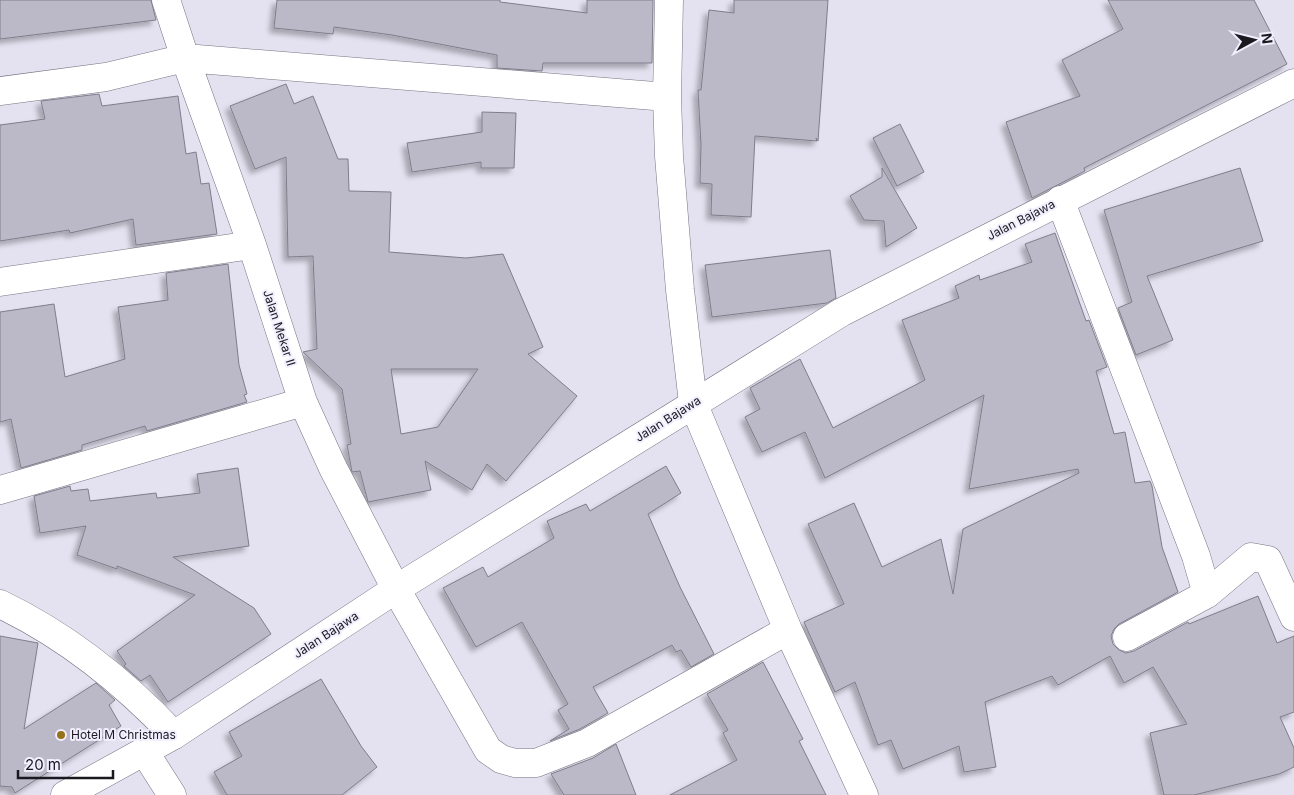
<svg xmlns="http://www.w3.org/2000/svg" width="1294" height="795" font-family="Inter,sans-serif">
	<style>
		.building { fill: #bbb8c7; stroke: #807d8b; fill-rule: evenodd; filter: url(#shadow) }
		.lines { fill: none; stroke-linecap: round; stroke-linejoin: round }
		.minor-casing { stroke: #787583; stroke-width: 29 }
		.tertiary-casing { stroke: #787583; stroke-width: 29 }
		.minor { stroke: #fff; stroke-width: 28 }
		.tertiary { stroke: #fff; stroke-width: 28 }
		.poi-dot { fill: #95731b; stroke: #f1eefe; stroke-width: 2 }
		.labels { text-anchor: middle; stroke-width: 4; stroke-linejoin: round; paint-order: stroke }
		.street-label { font-size: 12px; fill: #1a191f; stroke: #f1eefe }
		.poi-label { font-size: 12px; fill: #1a191f; stroke: #f1eefe; text-anchor: start }
	</style>
	<defs>
		<filter id="shadow"><feDropShadow dx="-4.5" dy="4.5" stdDeviation="2.5" flood-color="#0004"/></filter>
	</defs>
	<rect width="100%" height="100%" fill="#e4e1f0"/>
	<path class="building" d="M0,0H151L156,20L0,39Z
		M277,0H500V2L587,13V0H653L652,63H543L542,71L497,68V55L392,35L334,27L333,34L274,28Z
		M734,0H828L818,141L816,138L817,141L755,136L751,217L711,215L712,184L700,183L701,145L698,90H701L709,10L734,13Z
		M1108,0H1254L1287,64L1084,168L1085,171L1032,198L1006,122L1080,96L1062,60L1123,29Z
		M286,84L294,104L313,96L338,159H348L349,191L391,192L389,252L466,258L503,254L543,347L528,354L577,396L506,481L487,464L472,490L425,461L431,490L368,502L360,471L352,472L347,445L351,444L342,389L303,352L317,349L313,256L288,257L286,157L255,169L230,106ZM391,369H478L438,427L401,434Z
		M99,94L102,106L178,96L186,154L196,152L201,184L209,183L217,234L136,245L133,219L70,233L69,230L0,241V125L45,119L41,101Z
		M482,112L516,113L514,168H481V162L412,172L407,143L482,132Z
		M900,124L924,172L897,186L873,138Z
		M882,168L917,228L886,247L884,221L864,220L850,196L882,177Z
		M1240,168L1263,241L1147,276L1173,340L1136,355L1118,308L1132,302L1104,210Z
		M1055,233L1086,321L1089,320L1107,367L1096,371L1114,434L1125,432L1135,483L1150,481L1152,486L1162,547L1178,592L1119,624L1114,629L1111,636L1113,644L1119,650L1126,653L1134,651L1188,622L1189,624L1258,596L1277,643L1294,636V712L1280,717L1294,748V767L1279,774L1194,795H1164L1150,733L1187,724L1153,667L1124,683L1110,656L1058,685L1052,676L985,702L996,767L964,772L959,746L903,769L891,740L878,745L855,682L835,692L804,622L844,604L808,524L854,503L882,567L941,539L953,594L963,529L1079,473L1078,469L969,489L984,395L825,478L805,432L762,452L745,417L760,409L750,388L800,359L833,428L925,380L902,320L959,298L955,286L979,275L980,280L1032,262L1025,244Z
		M830,250L836,298L827,303L712,317L705,265Z
		M228,264L239,365L247,394L244,395L247,402L147,431L145,426L82,445V450L21,468L11,419L0,422V312L54,304L65,377L125,359L118,307L168,300L166,273Z
		M666,466L681,493L648,514L680,587L714,654L691,667L681,650L676,652L672,645L593,687L608,713L580,729L550,741L569,729L558,710L568,704L522,622L476,647L443,588L483,567L488,577L554,538L547,521L586,504L590,511Z
		M238,468L249,546L173,557L254,608L271,634L168,702L150,675L141,681L124,666L126,664L117,651L195,595L117,566V569L77,555L86,526L40,533L34,496L70,486L71,491L88,489L90,501L156,493L157,498L200,493L197,474Z
		M0,636L38,643L24,729L96,683L115,700L109,705L121,726L15,793L12,787L0,786Z
		M763,662L803,739L799,741L826,795H670L737,760L723,733L728,730L707,694Z
		M321,679L361,746L377,767L342,795H227L214,772L242,756L229,732Z
		M616,744L636,795H564L551,774L593,758Z"/>
	<g class="lines">
		<g class="minor-casing">
			<path id="minor" d="M166,0L185,58L252,245L303,402L333,468L396,589L488,750L501,759L515,763H536L587,743L788,630
				M669,0L667,97L669,156L680,290L693,403L788,630L864,795
				M0,91L106,77L185,58L667,97
				M1060,200L1196,556L1207,594L1251,557L1268,560L1294,617
				M0,282L252,245
				M0,490L303,402
				M0,604C67,636 123,681 174,735
				M1127,637L1207,594
				M144,751L172,795"/>
		</g>
		<g class="tertiary-casing">
			<path id="tertiary" d="M65,795L174,735L396,589L842,312L1294,83"/>
		</g>
		<use href="#minor" class="minor"/>
		<use href="#tertiary" class="tertiary"/>
	</g>
	<circle class="poi-dot" cx="61" cy="735" r="5"/>
	<g class="labels">
		<g class="street-label">
			<text transform="translate(1021 220) rotate(-27)" y="4">Jalan Bajawa</text>
			<text transform="translate(279 328) rotate(72)" y="4">Jalan Mekar II</text>
			<text transform="translate(668 419) rotate(-32)" y="4">Jalan Bajawa</text>
			<text transform="translate(326 635) rotate(-33)" y="4">Jalan Bajawa</text>
		</g>
		<g class="poi-label">
			<text x="71" y="739">Hotel M Christmas</text>
		</g>
	</g>
	<g transform="translate(1254 40) rotate(83)" stroke="#f1eefe" stroke-width="4" paint-order="stroke">
	<path d="M0-4L9 19L0 12L-9 19Z" fill="#1a191f"/>
	<text y="-8" font-size="14" font-weight="bold" text-anchor="middle" fill="#1a191f">N</text>
	</g>
	<path d="M18 770v8h95v-8" fill="none" stroke="#1a191f" stroke-width="2.5"/>
	<text x="25" y="770" font-size="15" fill="#1a191f" stroke="#f1eefe" stroke-width="4" paint-order="stroke">20 m</text>
</svg>
